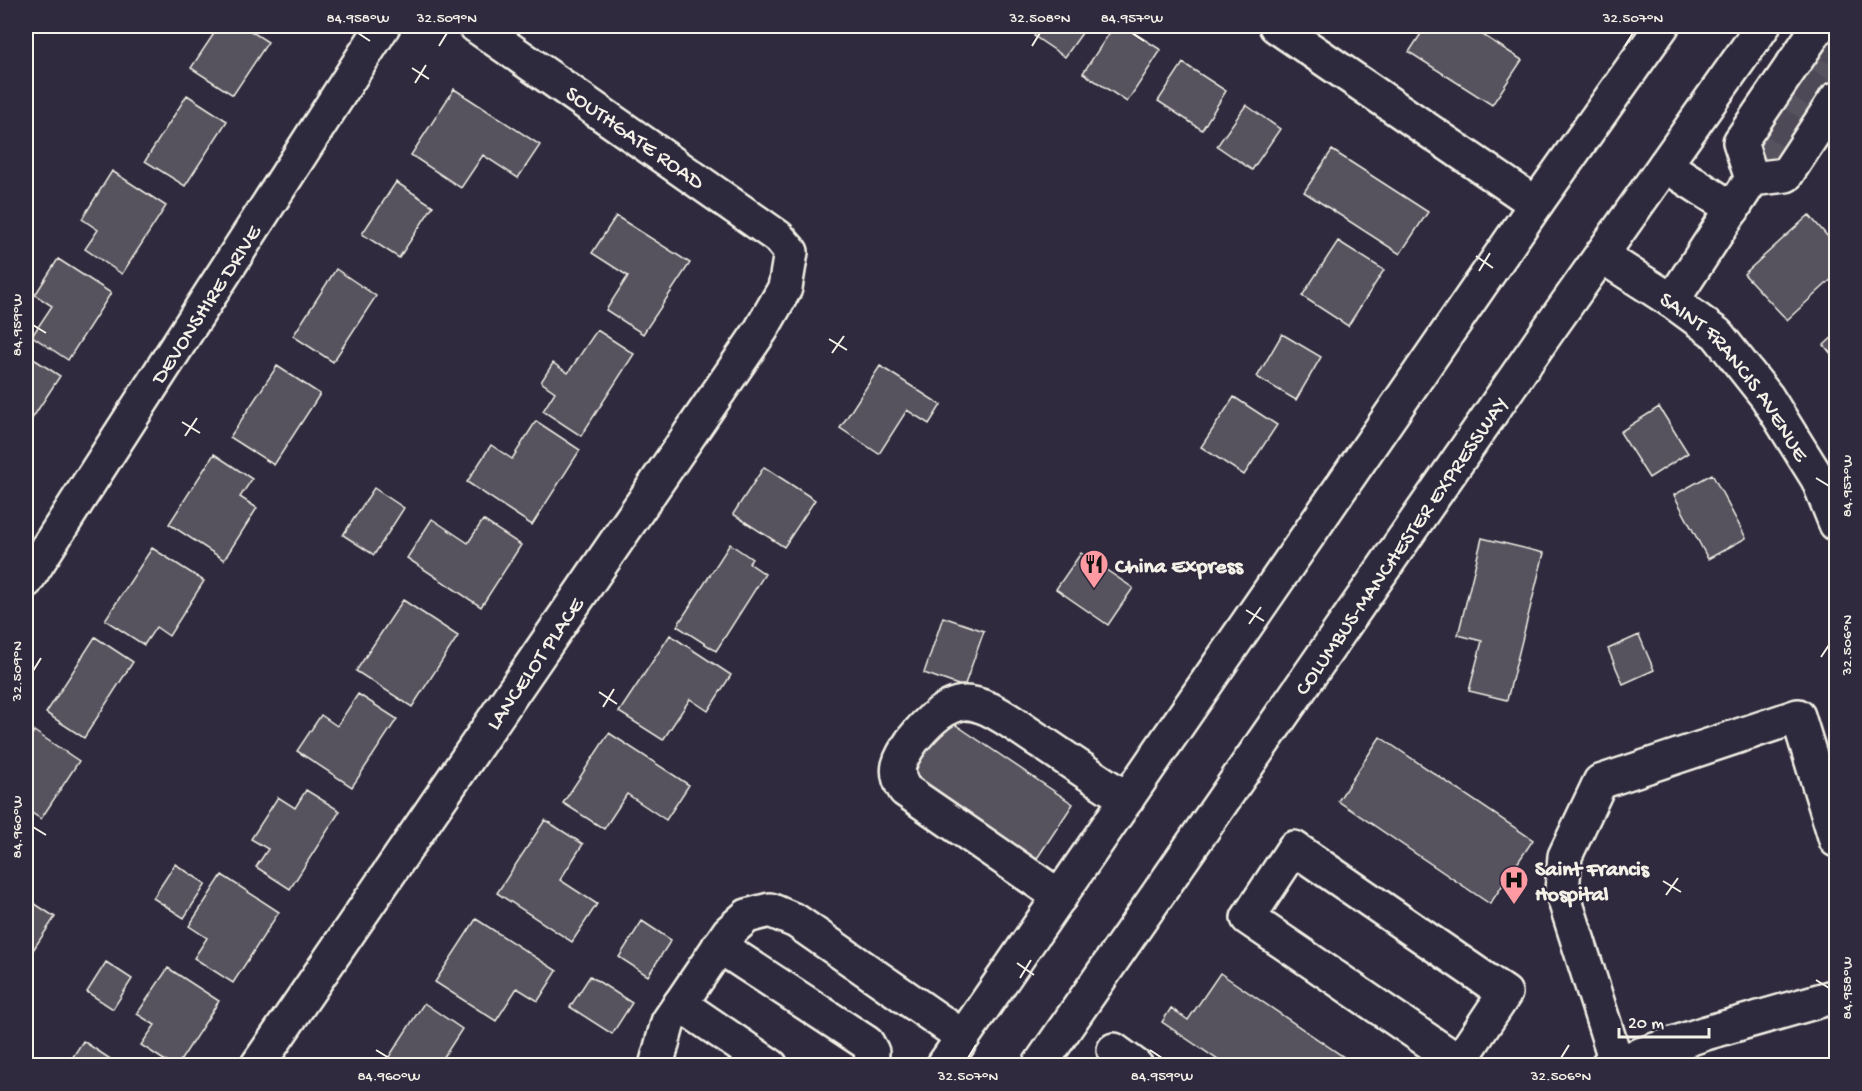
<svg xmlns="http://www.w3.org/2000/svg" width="1862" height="1091" font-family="'Gochi Hand',sans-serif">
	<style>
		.building { fill: #56525f; stroke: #f4f1e8; stroke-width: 1.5 }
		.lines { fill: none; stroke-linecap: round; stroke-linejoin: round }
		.minor-tunnel { stroke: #4d4857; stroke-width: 33; stroke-dasharray: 33 16; stroke-linecap: butt }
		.minor-casing { stroke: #f4f1e8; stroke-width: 38 }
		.major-casing { stroke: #f4f1e8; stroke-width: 38 }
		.minor { stroke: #2f2a3d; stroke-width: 33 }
		.major { stroke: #2f2a3d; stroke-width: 33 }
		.ticks { fill: none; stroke: #f4f1e8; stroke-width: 2 }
		.labels { text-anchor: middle; stroke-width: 4.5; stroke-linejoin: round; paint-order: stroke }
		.street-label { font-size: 22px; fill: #f4f1e8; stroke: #2f2a3d }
		.poi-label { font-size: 22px; font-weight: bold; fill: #f4f1e8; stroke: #2f2a3d; text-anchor: start }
		.neatline { fill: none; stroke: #f4f1e8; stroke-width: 2 }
		.ticks-label { font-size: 15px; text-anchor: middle; fill: #f4f1e8 }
	</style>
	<rect width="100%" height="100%" fill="#2f2a3d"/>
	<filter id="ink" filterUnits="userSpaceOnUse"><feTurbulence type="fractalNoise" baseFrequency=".0167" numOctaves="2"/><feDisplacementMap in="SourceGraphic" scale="12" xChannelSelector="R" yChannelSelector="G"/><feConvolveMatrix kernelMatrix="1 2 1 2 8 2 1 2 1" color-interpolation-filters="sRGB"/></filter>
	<g filter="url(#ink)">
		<path class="building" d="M219,26H243L268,42L233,95L191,68Z
			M1041,26H1087L1065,57L1034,36Z
			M1114,26H1123L1161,50L1127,102L1083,73Z
			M1426,26H1469L1522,60L1492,105L1409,52Z
			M1827,26H1836V75L1776,168L1747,149Z
			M1183,63L1226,91L1202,130L1158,101Z
			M454,89L540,145L518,178L483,155L461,188L411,155Z
			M187,95L227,121L185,186L145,161Z
			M1246,105L1280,129L1252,170L1217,146Z
			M1332,150L1428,212L1400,254L1304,192Z
			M112,171L166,206L122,274L85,249L98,230L82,219Z
			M396,182L433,206L399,258L362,234Z
			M1809,215L1836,246V275L1787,320L1744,274Z
			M616,216L690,263L643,334L606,310L628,276L592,253Z
			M1338,241L1384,270L1348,326L1302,296Z
			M58,259L111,293L68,360L32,336L52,306L35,295Z
			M336,269L376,296L333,362L293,336Z
			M597,330L634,354L581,436L543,411L555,392L541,382L553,363L568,373Z
			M1282,334L1321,357L1296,400L1257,377Z
			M1836,334V360L1824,345Z
			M26,354L60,376L26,428Z
			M277,366L320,394L274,465L230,437Z
			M880,366L941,405L929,424L907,410L879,454L840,428Z
			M1234,397L1277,425L1244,475L1201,447Z
			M1659,407L1688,453L1649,478L1620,432Z
			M536,421L580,450L532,525L467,482L491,445L512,459Z
			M214,454L252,479L240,497L257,508L224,560L169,524Z
			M764,467L815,500L784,547L733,514Z
			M1712,474L1746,538L1708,559L1674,495Z
			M374,488L404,508L374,555L343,535Z
			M432,519L468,543L483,520L521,545L481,607L407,558Z
			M1482,538L1544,553L1507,700L1469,691L1482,641L1458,635Z
			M730,544L752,559L749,563L765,574L716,651L677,626Z
			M152,548L204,581L169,636L156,627L144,645L105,620Z
			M1081,553L1133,588L1108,625L1056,589Z
			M403,600L458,636L412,707L356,671Z
			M943,617L984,631L964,687L924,673Z
			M670,635L731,675L708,711L690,699L663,740L619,712Z
			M1639,635L1654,670L1623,684L1608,649Z
			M95,637L133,662L84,738L46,713Z
			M358,694L397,719L352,787L297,751L321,715L337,726Z
			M947,719L1073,804L1032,866L906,781Z
			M34,731L79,761L41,819L26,809V744Z
			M609,733L689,785L666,820L627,794L604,829L563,803Z
			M1380,737L1533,840L1490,904L1338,801Z
			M306,790L340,811L290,889L256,867L268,849L251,839L278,797L295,808Z
			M545,820L583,844L560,880L597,904L572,942L497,893Z
			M175,864L206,884L184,918L153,898Z
			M222,875L279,912L233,983L194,958L207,938L189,926Z
			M26,898L55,917L29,956L26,953Z
			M476,919L557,971L538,1001L517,988L496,1021L435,982Z
			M642,921L671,940L648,976L619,957Z
			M106,962L132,979L113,1009L87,992Z
			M168,968L219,1001L177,1066H173L141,1045L155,1025L137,1014Z
			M1220,973L1357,1066H1227L1162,1022L1171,1008L1188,1020Z
			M590,976L632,1003L612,1034L570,1007Z
			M424,1003L462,1029L438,1066H383Z
			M83,1041L121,1066H67Z"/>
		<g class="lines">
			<path class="minor-tunnel" d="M1819,38L1836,49
				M1794,77L1823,96
				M1768,117L1797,136"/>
			<g class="minor-casing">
				<g id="minor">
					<path d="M1276,26L1536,204"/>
					<path d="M1665,165L1733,209"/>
					<path d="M1752,179L1740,142L1819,26"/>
					<path id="s1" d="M1602,256L1672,301L1717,334L1767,397L1818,479L1836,524"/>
					<path d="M1672,301L1752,179L1786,175L1836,99"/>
					<path id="s2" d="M26,581L383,26"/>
					<path d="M1060,897L905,790C892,770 900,759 912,741C923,727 940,709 958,704C967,701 980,705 989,709C1008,718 1025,732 1043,743C1071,762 1099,781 1127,799"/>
					<path d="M719,946L867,1043L872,1052L871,1066"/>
					<path d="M680,1004L771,1066"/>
					<path d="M1114,1050L1136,1066"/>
					<path d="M1616,1061L1562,891L1565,856L1600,782L1798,716L1836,840"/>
					<path d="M1459,1062L1505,993L1294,848L1248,918L1459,1062L1460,1066"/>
					<path id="s3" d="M257,1066L761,330L785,288L791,252L778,237L476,26"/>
					<path d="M656,1066L668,1022L729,932L747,916L770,910L796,921L963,1037"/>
					<path d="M1607,1066L1706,1033L1836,996"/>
				</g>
			</g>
			<g class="major-casing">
				<g id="major">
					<path d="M943,1066L1536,204L1662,26"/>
					<path id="s4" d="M1039,1066L1547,332L1763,26"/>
				</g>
			</g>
			<use href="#minor" class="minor"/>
			<use href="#major" class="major"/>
		</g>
	</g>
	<path class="ticks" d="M358,33L370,41M1132,33L1144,41M439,46L447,33M1032,46L1040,33M1625,46L1633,33M412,68L429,79M415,83L426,65M1476,256L1493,268M1479,271L1490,253M33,325L46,333M829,339L847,350M832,353L844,336M182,422L200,433M185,436L197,418M1816,478L1829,486M1246,610L1264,621M1249,624L1261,607M1821,657L1829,645M33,671L41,658M599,692L617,704M603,707L614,689M33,827L46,835M1663,881L1681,892M1666,895L1678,878M1017,963L1034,975M1020,978L1031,960M1816,980L1829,988M376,1050L389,1058M1150,1050L1162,1058M968,1058L976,1045M1561,1058L1569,1045"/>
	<defs>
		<g id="restaurant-pin" transform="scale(1.5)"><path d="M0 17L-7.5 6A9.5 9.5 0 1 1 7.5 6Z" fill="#ff9aa2" stroke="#2f2a3d"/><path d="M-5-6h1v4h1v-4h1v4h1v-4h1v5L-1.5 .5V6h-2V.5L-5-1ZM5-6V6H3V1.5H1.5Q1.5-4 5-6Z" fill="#111"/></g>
		<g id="hospital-pin" transform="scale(1.5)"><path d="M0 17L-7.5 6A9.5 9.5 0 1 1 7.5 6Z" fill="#ff9aa2" stroke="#2f2a3d"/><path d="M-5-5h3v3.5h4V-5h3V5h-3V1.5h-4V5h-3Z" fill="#111"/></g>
	</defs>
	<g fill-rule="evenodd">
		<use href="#restaurant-pin" x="1094" y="564"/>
		<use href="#hospital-pin" x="1514" y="880"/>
	</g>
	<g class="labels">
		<g class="street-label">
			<text transform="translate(636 136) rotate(35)" y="8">SOUTHGATE ROAD</text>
			<text dy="8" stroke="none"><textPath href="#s2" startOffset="330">DEVONSHIRE DRIVE</textPath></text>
			<text dy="8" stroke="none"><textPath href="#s1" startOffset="182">SAINT FRANCIS AVENUE</textPath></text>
			<text dy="8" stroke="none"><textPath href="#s4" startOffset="634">COLUMBUS-MANCHESTER EXPRESSWAY</textPath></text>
			<text dy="8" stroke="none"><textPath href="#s3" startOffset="489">LANCELOT PLACE</textPath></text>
		</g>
		<g class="poi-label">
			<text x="1115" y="572">China Express</text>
			<text x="1535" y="875">Saint Francis<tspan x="1535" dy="25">Hospital</tspan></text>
		</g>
	</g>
	<rect width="1862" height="1091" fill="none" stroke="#2f2a3d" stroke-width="66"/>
	<path d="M1619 1028v9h90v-9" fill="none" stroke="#f4f1e8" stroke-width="3"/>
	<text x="1628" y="1028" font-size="18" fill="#f4f1e8" stroke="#2f2a3d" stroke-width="4.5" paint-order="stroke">20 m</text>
	<rect x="33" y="33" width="1796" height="1025" class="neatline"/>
	<g class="ticks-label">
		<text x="358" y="22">84.958°W</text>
		<text x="447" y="22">32.509°N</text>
		<text x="1040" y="22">32.508°N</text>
		<text x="1132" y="22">84.957°W</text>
		<text x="1633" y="22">32.507°N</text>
		<text transform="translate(16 325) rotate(-90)" y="5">84.959°W</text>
		<text transform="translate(1846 486) rotate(-90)" y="5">84.957°W</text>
		<text transform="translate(1846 645) rotate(-90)" y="5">32.506°N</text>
		<text transform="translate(16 671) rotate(-90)" y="5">32.509°N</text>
		<text transform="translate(16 827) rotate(-90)" y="5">84.960°W</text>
		<text transform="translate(1846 988) rotate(-90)" y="5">84.958°W</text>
		<text x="389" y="1080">84.960°W</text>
		<text x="968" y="1080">32.507°N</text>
		<text x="1162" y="1080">84.959°W</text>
		<text x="1561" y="1080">32.506°N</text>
	</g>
</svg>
